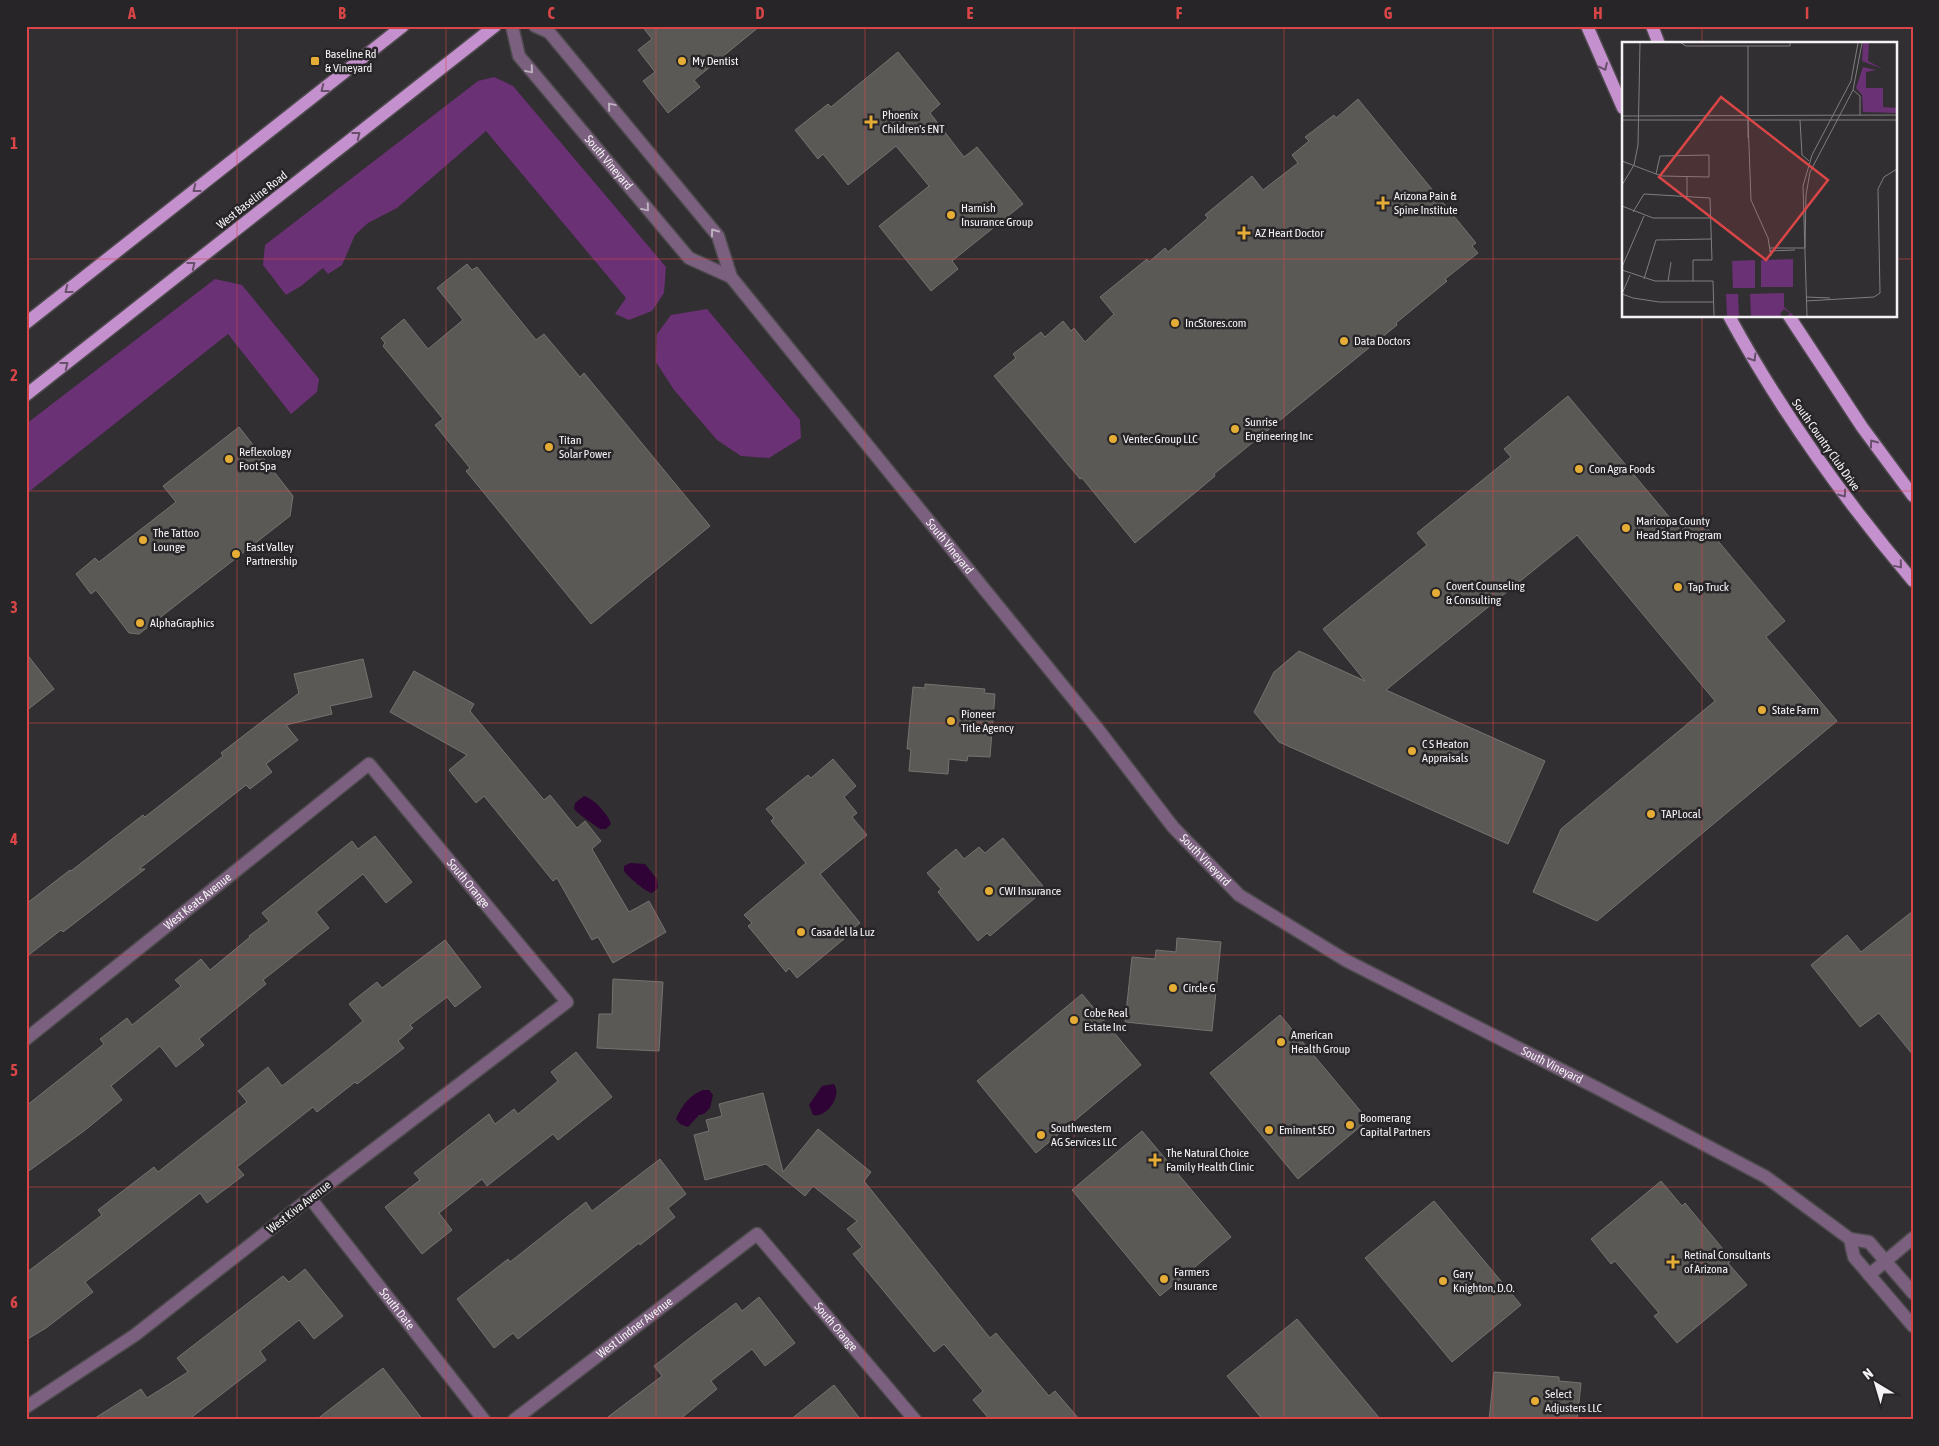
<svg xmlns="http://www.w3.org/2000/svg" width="1939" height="1446" font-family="'Asap Condensed',sans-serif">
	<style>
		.green { fill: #6a3174 }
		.water { fill: #2f0336 }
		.building { fill: #5b5956; stroke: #75736f }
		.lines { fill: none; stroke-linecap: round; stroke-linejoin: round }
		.minor-casing { stroke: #4d4a4d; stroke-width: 15 }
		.major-casing { stroke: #4d4a4d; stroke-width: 15 }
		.minor { stroke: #7b617f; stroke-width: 12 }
		.major { stroke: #c590ce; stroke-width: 12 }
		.oneway { stroke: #67506a }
		.oneway2 { stroke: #beb1bf }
		.grid { fill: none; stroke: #da4647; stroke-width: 1; stroke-opacity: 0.55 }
		.poi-dot { fill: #e5ad36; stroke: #282528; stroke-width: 2 }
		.labels { text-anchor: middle; stroke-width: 5; stroke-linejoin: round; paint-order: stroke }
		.poi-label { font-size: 12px; fill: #f4f2f4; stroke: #282528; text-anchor: start }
		.street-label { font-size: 12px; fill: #f4f2f4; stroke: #282528 }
		.inset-road { fill: none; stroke: #807d80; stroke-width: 1 }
		.view { fill: #da4647; fill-opacity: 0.15; stroke: #da4647; stroke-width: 2.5 }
		.inset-edge { fill: none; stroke: #f4f2f4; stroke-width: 2.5 }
		.neatline { fill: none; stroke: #da4647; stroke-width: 2 }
		.grid-label { font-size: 16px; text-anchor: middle; font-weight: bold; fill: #da4647 }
	</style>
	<rect width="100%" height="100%" fill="#322f32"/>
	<path class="green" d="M494,77L513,86L666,267L664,293L652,311L629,320L615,314L626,298L486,131L397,208L368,223L355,235L342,265L328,274L323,268L301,286L286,295L263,265L265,245L478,81Z
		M215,279L242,285L319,379L317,392L291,414L228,334L26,494V424Z
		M707,309L800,420L801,438L769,458L741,456L717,440L674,390L656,362L657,334L671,315Z"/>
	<path class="water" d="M584,796C593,798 609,815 611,824L606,829H600C592,823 579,815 574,809L575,803Z
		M630,863L645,864L657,879L658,888L652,893C646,892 628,877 624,871V866Z
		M834,1084C843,1097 825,1119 813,1115L809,1105L822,1086Z
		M703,1090H709L713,1095L710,1108L704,1114L699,1115L688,1127L680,1124L676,1119C681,1106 690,1095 703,1090Z"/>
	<path class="building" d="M642,26H760L694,80L700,87L668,113L643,81L655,72L638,50L652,39Z
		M898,52L940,104L930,113L964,157L977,147L1023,204L952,261L958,269L931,291L879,226L929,186L896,146L848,185L823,154L818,159L795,130L828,104L831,107Z
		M1358,99L1476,243L1472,246L1478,253L1445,279L1447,281L1396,323L1397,325L1214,474L1215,476L1135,543L1082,478L1080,479L994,376L1016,358L1013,354L1041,332L1045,337L1063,321L1071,331L1074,328L1085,342L1114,314L1100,297L1147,259L1149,262L1165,248L1168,252L1208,218L1205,215L1252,176L1263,190L1298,163L1292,155L1309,141L1305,137L1334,115L1336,118Z
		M467,264L472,270L477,267L536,340L544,334L580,377L584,373L710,526L591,624L466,471L470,468L435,425L443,419L383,346L385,343L381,338L404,319L428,349L463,320L437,288Z
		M1568,396L1681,531L1698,517L1785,621L1766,637L1837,721L1597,921L1533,892L1561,829L1715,701L1577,535L1386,690L1545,761L1508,844L1279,742L1254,712L1274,672L1299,651L1365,681L1323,629L1427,545L1417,533L1511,457L1504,449Z
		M239,427L293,496L290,516L139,634L129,633L96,590L91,594L76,574L95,558L99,562L176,502L163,486Z
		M26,653L54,689L26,711Z
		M363,659L372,697L330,706L332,714L286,725L298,740L266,764L272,772L250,789L246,785L139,869H145L63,932L61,930L26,957V904L70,870L71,871L143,815L145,817L223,756L221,753L299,693L294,674Z
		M414,671L474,704L470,711L544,800L550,795L577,828L585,821L601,841L592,849L629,912L649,901L666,932L613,963L598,937L592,940L557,878L553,881L484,796L476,803L449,770L467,755L390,712Z
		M925,684L985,689L984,693L995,694L990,757L968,756L967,761L949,759L948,774L909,771L911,749H907L913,687L925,688Z
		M833,759L856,786L844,797L857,813L852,817L867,835L820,874L860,923L842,937L844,939L797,978L789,968L786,972L748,926L752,923L744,915L806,863L771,821L774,818L766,809L808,775L811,778Z
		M375,836L412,882L386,903L363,874L316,912L329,928L263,980L266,984L199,1039L204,1045L176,1067L160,1046L111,1086L122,1100L84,1131L26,1173V1106L104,1044L100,1039L127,1018L132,1025L181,986L175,980L201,959L210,970L250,937L249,936L269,921L262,913L352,841L358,849Z
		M1003,838L1043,886L1033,895L1035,898L990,936L987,933L978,941L938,892L941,889L927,873L956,849L964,859L979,847L985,853Z
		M1913,911V1055L1879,1013L1860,1027L1811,965L1847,935L1861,952Z
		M1177,938L1221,942L1212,1031L1125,1022L1132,957L1155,959L1156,950L1176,952Z
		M445,940L481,987L455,1007L447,997L410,1025L413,1028L398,1041L404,1048L357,1084L355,1082L317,1112L313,1107L237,1167L244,1175L207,1203L200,1193L106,1266L85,1282L93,1292L46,1328L26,1340V1273L102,1215L98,1210L154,1167L158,1172L247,1102L238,1091L268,1067L282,1086L329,1049L363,1021L349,1004L377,982L382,988Z
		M613,979L663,982L659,1051L597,1048L599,1014H612Z
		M1082,994L1141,1065L1036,1153L977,1081Z
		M1280,1015L1368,1120L1298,1179L1210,1073Z
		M576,1052L612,1097L558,1140L553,1134L487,1186L482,1179L439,1213L452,1230L422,1254L385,1207L420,1180L414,1173L489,1114L495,1124L514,1109L518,1114L558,1081L551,1072Z
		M763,1093L783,1172L818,1129L871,1172L864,1181L990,1338L996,1333L1049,1396L1055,1391L1080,1420H990L973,1400L983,1391L944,1344L934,1352L853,1254L862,1247L847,1229L857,1221L813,1186L805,1196L766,1164L705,1180L694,1135L709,1131L706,1120L722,1116L719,1104Z
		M1142,1131L1231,1237L1160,1296L1072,1190Z
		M660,1159L686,1194L668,1208L675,1217L640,1245L639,1243L518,1339L513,1333L494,1348L457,1299L508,1259L510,1262L586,1202L592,1211Z
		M1661,1181L1682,1206L1685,1203L1732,1260L1728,1263L1747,1285L1677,1343L1654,1316L1659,1313L1615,1261L1611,1264L1591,1239Z
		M1434,1201L1521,1305L1452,1362L1365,1258Z
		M305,1269L343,1316L314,1339L299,1320L260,1351L266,1360L188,1420H92L141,1389L147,1398L188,1372L177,1358L283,1276L289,1282Z
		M759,1297L795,1343L765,1366L752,1349L711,1381L717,1389L679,1420H604L662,1376L654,1366L691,1337L736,1303L742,1311Z
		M1297,1319L1381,1420H1263L1227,1376Z
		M383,1368L423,1420H316Z
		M1494,1372L1559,1377V1381L1581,1383L1577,1420H1489Z
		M834,1385L861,1420H790Z"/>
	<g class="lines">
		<g class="minor-casing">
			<g id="minor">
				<path id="s1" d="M512,26L519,56L689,258L731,277"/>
				<path id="s2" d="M535,26L549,32L718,236L731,277L1097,728L1173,827L1239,895L1347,961L1599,1089L1766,1177L1850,1239L1869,1242L1913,1293"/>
				<path id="s3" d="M26,1039L369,764L567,1002L310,1198L135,1335L26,1407"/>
				<path id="s4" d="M310,1198L484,1420"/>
				<path d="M1850,1239L1854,1257L1913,1326"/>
				<path d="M1869,1275L1913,1238"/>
				<path id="s5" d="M514,1420L757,1234L915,1420"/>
			</g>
		</g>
		<g class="major-casing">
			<path id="major" d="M1587,26L1623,108
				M1652,26L1659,44
				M1729,316C1781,412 1843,498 1913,581
				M1789,316L1862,427L1913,496
				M26,323L403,26
				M26,395L495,26"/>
		</g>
		<use href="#minor" class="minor"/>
		<use href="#major" class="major"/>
	</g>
	<defs><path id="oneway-chevron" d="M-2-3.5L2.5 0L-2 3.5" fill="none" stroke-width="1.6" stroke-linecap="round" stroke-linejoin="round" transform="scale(1.25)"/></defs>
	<g class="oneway">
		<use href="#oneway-chevron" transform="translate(1604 67) rotate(65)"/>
		<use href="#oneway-chevron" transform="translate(324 89) rotate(142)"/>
		<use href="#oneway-chevron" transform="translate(357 135) rotate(-38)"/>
		<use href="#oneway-chevron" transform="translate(196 189) rotate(142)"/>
		<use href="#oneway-chevron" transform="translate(192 265) rotate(-38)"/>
		<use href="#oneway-chevron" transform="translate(68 290) rotate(142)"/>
		<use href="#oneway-chevron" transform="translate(1753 358) rotate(58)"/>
		<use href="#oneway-chevron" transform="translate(65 365) rotate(-38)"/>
		<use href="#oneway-chevron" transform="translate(1873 443) rotate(-126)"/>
		<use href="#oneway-chevron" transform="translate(1843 494) rotate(54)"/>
		<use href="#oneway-chevron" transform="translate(1899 565) rotate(50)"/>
	</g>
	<g class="oneway2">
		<use href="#oneway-chevron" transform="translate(530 70) rotate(50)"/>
		<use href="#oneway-chevron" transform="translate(611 106) rotate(-130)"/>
		<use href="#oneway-chevron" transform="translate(646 208) rotate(50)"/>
		<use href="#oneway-chevron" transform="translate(714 232) rotate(-126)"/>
	</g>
	<path class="grid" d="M237,26V1420M446,26V1420M656,26V1420M865,26V1420M1074,26V1420M1284,26V1420M1493,26V1420M1702,26V44M26,259H1623M1895,259H1913M1702,316V1420M26,491H1913M26,723H1913M26,955H1913M26,1187H1913"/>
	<g class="poi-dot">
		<rect x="310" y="56" width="10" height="10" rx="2.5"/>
		<circle cx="682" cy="61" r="5"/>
		<path d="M868.5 114.5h5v5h5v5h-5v5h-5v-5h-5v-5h5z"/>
		<path d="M1380.5 195.5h5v5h5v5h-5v5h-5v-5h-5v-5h5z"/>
		<circle cx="951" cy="215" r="5"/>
		<path d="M1241.5 225.5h5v5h5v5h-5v5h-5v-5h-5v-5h5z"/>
		<circle cx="1175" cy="323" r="5"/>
		<circle cx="1344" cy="341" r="5"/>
		<circle cx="1235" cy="429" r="5"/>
		<circle cx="1113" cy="439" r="5"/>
		<circle cx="549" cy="447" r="5"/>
		<circle cx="229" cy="459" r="5"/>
		<circle cx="1579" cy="469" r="5"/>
		<circle cx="1626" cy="528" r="5"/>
		<circle cx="143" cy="540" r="5"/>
		<circle cx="236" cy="554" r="5"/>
		<circle cx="1678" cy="587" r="5"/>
		<circle cx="1436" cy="593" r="5"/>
		<circle cx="140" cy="623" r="5"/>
		<circle cx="1762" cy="710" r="5"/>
		<circle cx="951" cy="721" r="5"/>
		<circle cx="1412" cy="751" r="5"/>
		<circle cx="1651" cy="814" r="5"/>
		<circle cx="989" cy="891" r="5"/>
		<circle cx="801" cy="932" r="5"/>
		<circle cx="1173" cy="988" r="5"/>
		<circle cx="1074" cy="1020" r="5"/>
		<circle cx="1281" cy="1042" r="5"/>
		<circle cx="1350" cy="1125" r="5"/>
		<circle cx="1269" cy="1130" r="5"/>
		<circle cx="1041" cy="1135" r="5"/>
		<path d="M1152.5 1152.5h5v5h5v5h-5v5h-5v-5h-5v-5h5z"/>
		<path d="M1670.5 1254.5h5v5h5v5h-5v5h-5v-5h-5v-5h5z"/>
		<circle cx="1164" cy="1279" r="5"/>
		<circle cx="1443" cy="1281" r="5"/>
		<circle cx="1535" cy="1401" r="5"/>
	</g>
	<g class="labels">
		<g class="poi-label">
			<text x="325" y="58">Baseline Rd<tspan x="325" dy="14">&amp; Vineyard</tspan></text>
			<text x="692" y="65">My Dentist</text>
			<text x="882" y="119">Phoenix<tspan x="882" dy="14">Children's ENT</tspan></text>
			<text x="1394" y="200">Arizona Pain &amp;<tspan x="1394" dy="14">Spine Institute</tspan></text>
			<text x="961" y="212">Harnish<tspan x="961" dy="14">Insurance Group</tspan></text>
			<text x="1255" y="237">AZ Heart Doctor</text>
			<text x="1185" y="327">IncStores.com</text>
			<text x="1354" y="345">Data Doctors</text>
			<text x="1245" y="426">Sunrise<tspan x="1245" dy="14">Engineering Inc</tspan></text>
			<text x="1123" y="443">Ventec Group LLC</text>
			<text x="559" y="444">Titan<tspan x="559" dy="14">Solar Power</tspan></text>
			<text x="239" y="456">Reflexology<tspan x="239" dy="14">Foot Spa</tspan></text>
			<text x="1589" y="473">Con Agra Foods</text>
			<text x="1636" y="525">Maricopa County<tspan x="1636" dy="14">Head Start Program</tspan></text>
			<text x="153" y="537">The Tattoo<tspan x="153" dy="14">Lounge</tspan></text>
			<text x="246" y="551">East Valley<tspan x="246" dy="14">Partnership</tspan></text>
			<text x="1446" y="590">Covert Counseling<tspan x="1446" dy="14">&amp; Consulting</tspan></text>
			<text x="1688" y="591">Tap Truck</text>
			<text x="150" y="627">AlphaGraphics</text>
			<text x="1772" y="714">State Farm</text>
			<text x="961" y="718">Pioneer<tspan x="961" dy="14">Title Agency</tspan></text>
			<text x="1422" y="748">C S Heaton<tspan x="1422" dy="14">Appraisals</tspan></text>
			<text x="1661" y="818">TAPLocal</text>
			<text x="999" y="895">CWI Insurance</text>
			<text x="811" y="936">Casa del la Luz</text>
			<text x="1183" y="992">Circle G</text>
			<text x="1084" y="1017">Cobe Real<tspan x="1084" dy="14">Estate Inc</tspan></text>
			<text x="1291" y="1039">American<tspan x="1291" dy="14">Health Group</tspan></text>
			<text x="1360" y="1122">Boomerang<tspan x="1360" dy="14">Capital Partners</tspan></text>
			<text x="1051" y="1132">Southwestern<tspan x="1051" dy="14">AG Services LLC</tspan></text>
			<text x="1279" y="1134">Eminent SEO</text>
			<text x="1166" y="1157">The Natural Choice<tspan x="1166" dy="14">Family Health Clinic</tspan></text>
			<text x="1684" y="1259">Retinal Consultants<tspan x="1684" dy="14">of Arizona</tspan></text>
			<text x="1174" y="1276">Farmers<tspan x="1174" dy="14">Insurance</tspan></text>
			<text x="1453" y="1278">Gary<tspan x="1453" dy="14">Knighton, D.O.</tspan></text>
			<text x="1545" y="1398">Select<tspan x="1545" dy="14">Adjusters LLC</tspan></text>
		</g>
		<g class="street-label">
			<text dy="4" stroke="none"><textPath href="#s1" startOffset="170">South Vineyard</textPath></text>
			<text transform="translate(252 200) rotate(-38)" y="4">West Baseline Road</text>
			<text transform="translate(1826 445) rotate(55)" y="4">South Country Club Drive</text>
			<text dy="4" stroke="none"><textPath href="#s2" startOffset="670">South Vineyard</textPath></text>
			<text dy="4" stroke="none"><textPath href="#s2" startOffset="1075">South Vineyard</textPath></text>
			<text dy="4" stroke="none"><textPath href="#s3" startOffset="595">South Orange</textPath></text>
			<text dy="4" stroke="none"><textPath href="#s3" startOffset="220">West Keats Avenue</textPath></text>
			<text dy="4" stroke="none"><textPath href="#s2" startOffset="1480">South Vineyard</textPath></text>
			<text transform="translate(299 1207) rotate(-38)" y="4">West Kiva Avenue</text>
			<text dy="4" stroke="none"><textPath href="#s4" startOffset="141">South Date</textPath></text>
			<text dy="4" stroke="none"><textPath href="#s5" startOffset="152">West Lindner Avenue</textPath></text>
			<text dy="4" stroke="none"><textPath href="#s5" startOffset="428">South Orange</textPath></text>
		</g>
	</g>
	<g transform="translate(1622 42)">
		<rect width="275" height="275" fill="#322f32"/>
		<path d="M241,1H247L246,19L261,27L240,19ZM241,25L254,28L244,30V46H261V65L275,66V71L241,70L240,53L234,46ZM171,217V245H139V218ZM133,218V246H111L110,219ZM162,251V265L172,274H165L168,271L162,267L158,272L160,274H129L128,252ZM104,252H116L117,274H105Z" fill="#6a3174"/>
		<path class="inset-road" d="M59,1L64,4H168V1M231,48L238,54V73M0,74L275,73M0,78H275M126,78L129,158L146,196L149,214M178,78L180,113L187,119M126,96V4M0,119L34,132L40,134L87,135V113L38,114L34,132M65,134V155M0,143L12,123L16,103L18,1M0,164L31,176H89M11,170L22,152L88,156L90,218H71V239M147,206H183M183,206L184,153L188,130L231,48L240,1M147,209L173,208M0,225L22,174M0,228L33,239H91L92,274M8,233L0,252L11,256L37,260H91M22,237L34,198L89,197M46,239L49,220M184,255L208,256M184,259L252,255L258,251L256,147L262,135L275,127M185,274L181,144L190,113L229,39L236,1"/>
		<path class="view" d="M99,55L206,138L144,218L37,135Z"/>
		<rect width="275" height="275" class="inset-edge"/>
	</g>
	<rect width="1939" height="1446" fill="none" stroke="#282528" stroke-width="55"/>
	<g transform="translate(1876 1384) rotate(322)" stroke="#282528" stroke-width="4" paint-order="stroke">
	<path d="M0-4L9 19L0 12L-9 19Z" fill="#f4f2f4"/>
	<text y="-8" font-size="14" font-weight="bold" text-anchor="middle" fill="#f4f2f4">N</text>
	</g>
	<rect x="28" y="28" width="1884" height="1390" class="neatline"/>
	<g class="grid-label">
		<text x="132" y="19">A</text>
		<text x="342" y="19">B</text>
		<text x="551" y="19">C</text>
		<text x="760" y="19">D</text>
		<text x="970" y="19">E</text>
		<text x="1179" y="19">F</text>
		<text x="1388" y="19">G</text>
		<text x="1598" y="19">H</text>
		<text x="1807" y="19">I</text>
		<text x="14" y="149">1</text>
		<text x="14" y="381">2</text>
		<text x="14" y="613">3</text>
		<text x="14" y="845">4</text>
		<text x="14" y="1076">5</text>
		<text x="14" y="1308">6</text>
	</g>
</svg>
